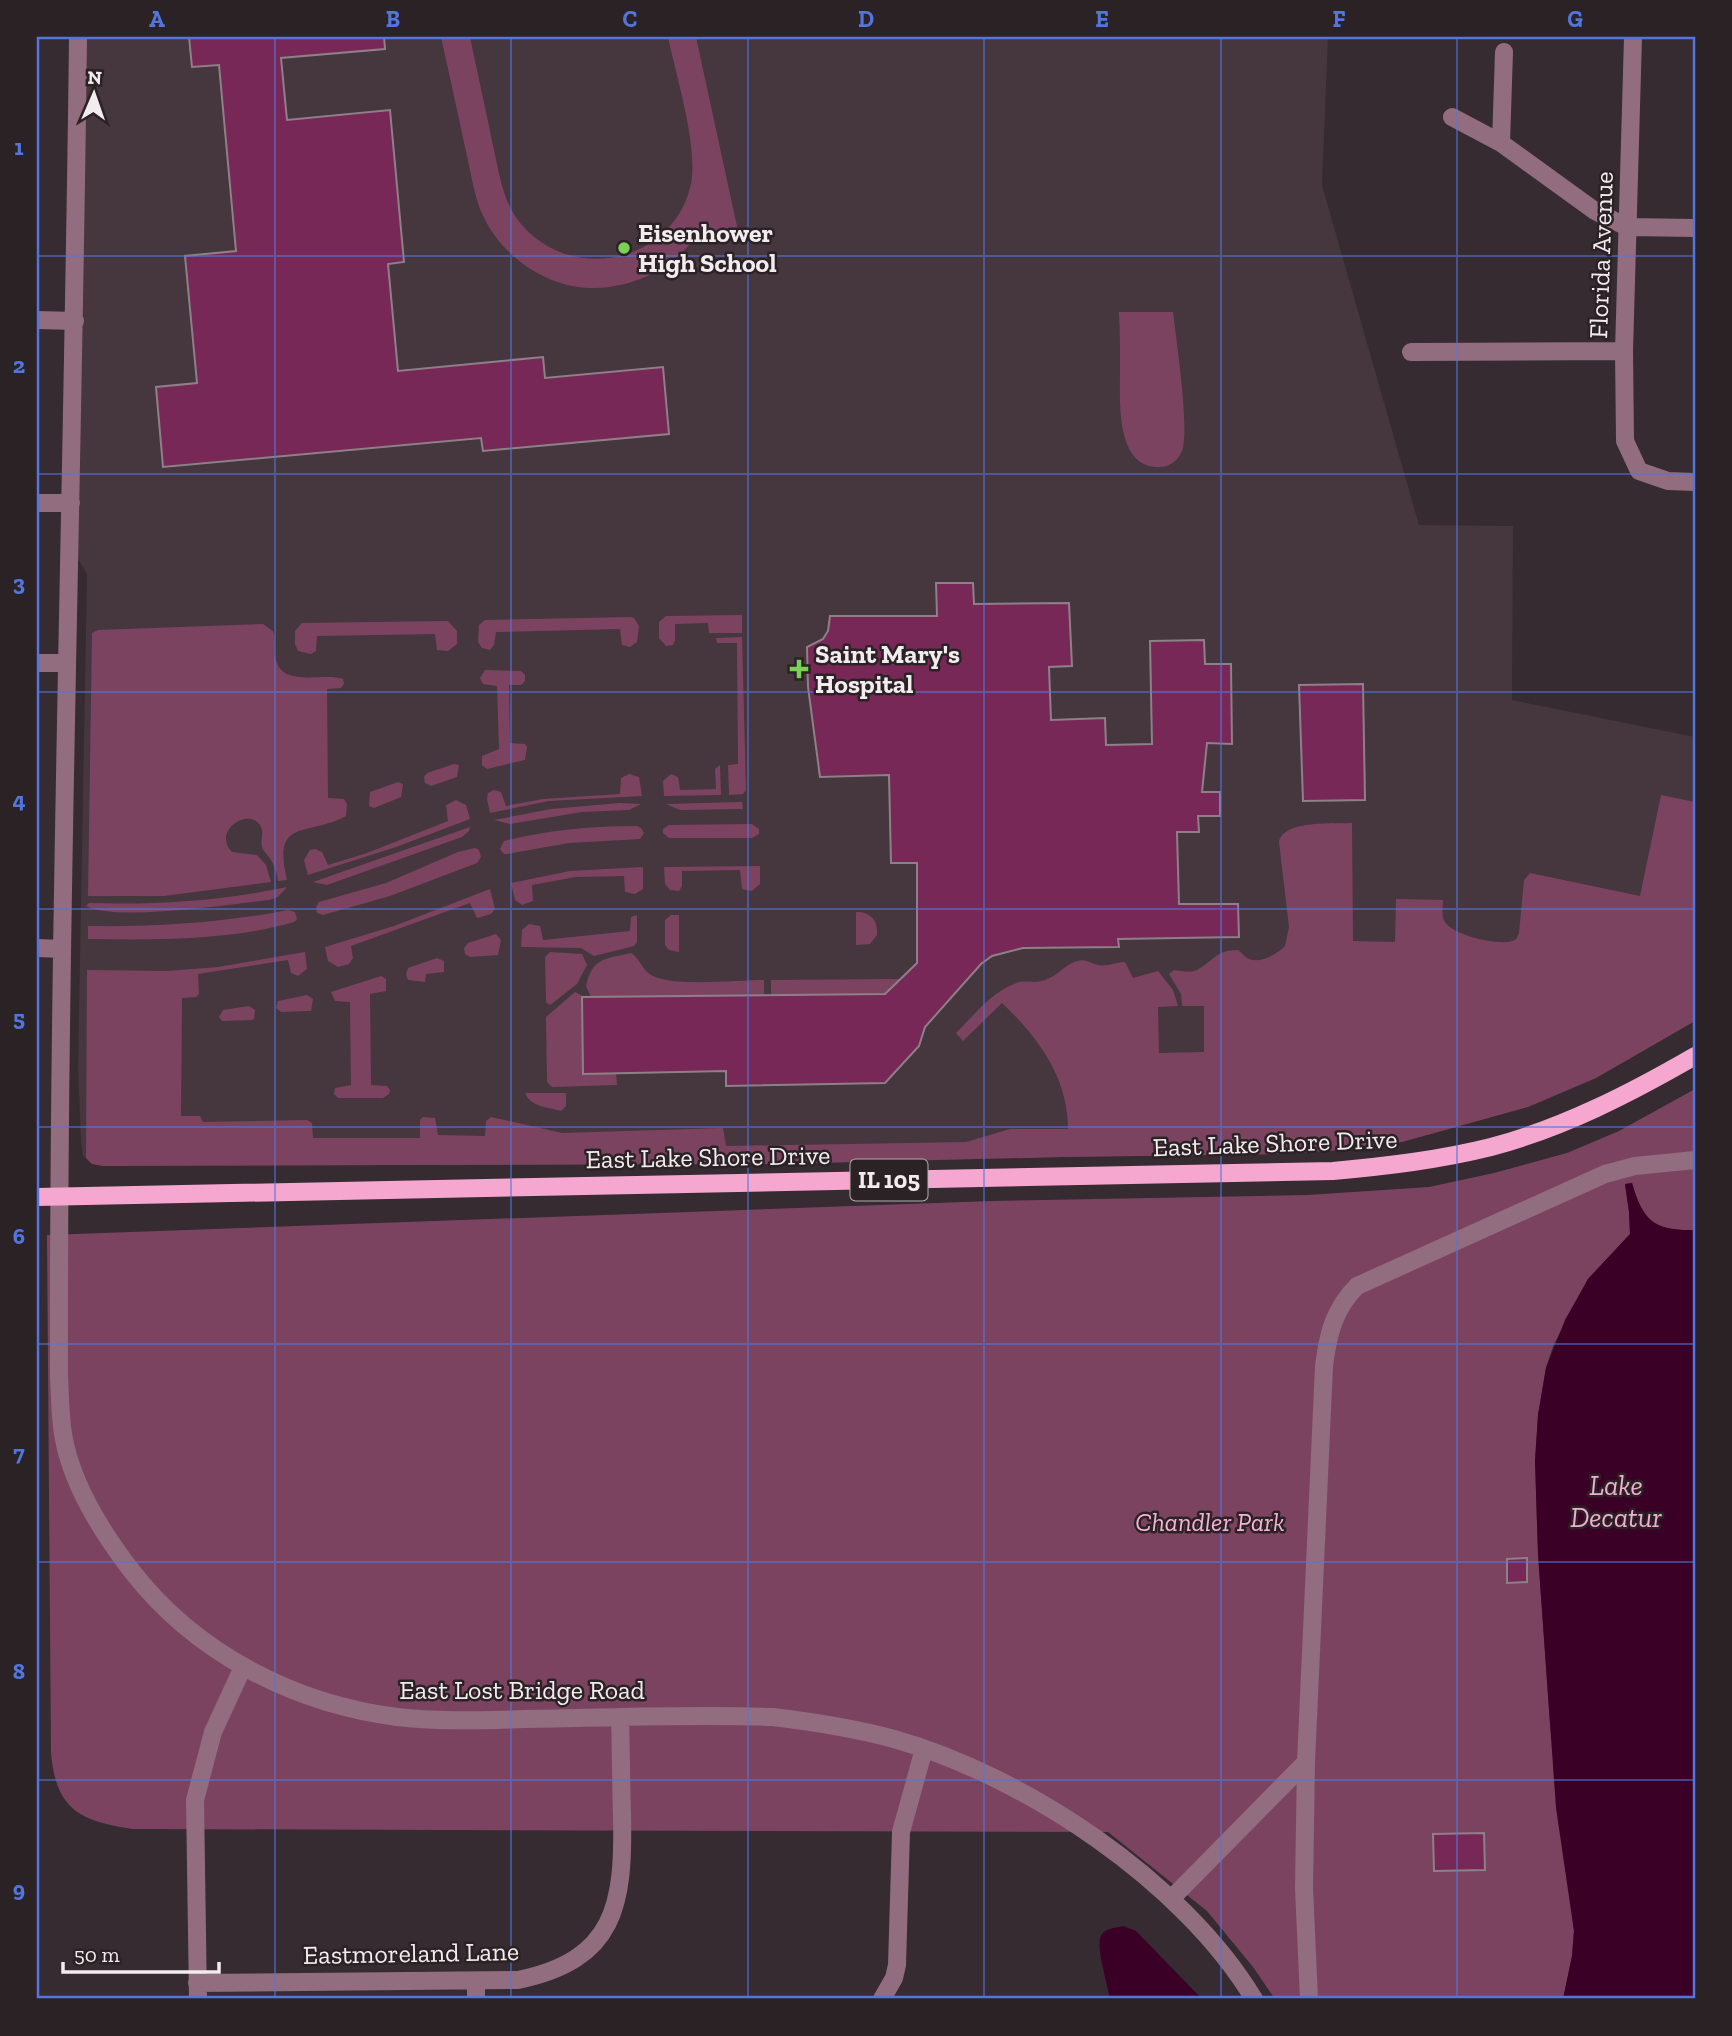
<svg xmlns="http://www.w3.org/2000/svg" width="1732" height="2036" font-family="'Zilla Slab',serif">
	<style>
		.built { fill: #46363d }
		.green { fill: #7c4361 }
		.water { fill: #3b0026 }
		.building { fill: #782857; stroke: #8d8187; stroke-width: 2 }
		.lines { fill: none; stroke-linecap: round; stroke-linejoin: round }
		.minor { stroke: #926c7f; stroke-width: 18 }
		.major { stroke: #f6a7d0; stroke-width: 18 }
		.grid { fill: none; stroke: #5276de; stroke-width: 2; stroke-opacity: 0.55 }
		.poi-dot { fill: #7ad156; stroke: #2b2226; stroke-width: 2.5 }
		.labels { text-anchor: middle; stroke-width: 5; stroke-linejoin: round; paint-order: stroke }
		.shield { fill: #2b2226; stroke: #b7afb3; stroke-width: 2 }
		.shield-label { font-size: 24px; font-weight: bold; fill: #f3ecef }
		.poi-label { font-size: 26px; font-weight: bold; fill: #f3ecef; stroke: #2b2226; text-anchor: start }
		.street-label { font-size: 26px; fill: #f3ecef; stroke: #2b2226 }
		.park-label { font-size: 26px; font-style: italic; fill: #f7b1d4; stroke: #2b2226 }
		.water-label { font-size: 28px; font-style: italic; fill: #f2add0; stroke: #2b2226 }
		.neatline { fill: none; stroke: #5276de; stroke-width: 2.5 }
		.grid-label { font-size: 23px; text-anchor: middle; font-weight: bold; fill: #5276de }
	</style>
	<rect width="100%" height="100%" fill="#352b30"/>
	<path class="built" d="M78,37H1328L1322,185L1419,525L1513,526L1512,700L1695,737V1021L1596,1078L1528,1107L1402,1142L1340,1150L1282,1154L1064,1157L773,1164L103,1166L92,1164L83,1156L81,1143L78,1069L87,574L70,546Z"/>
	<path class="green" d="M441,37H470C477,71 485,106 492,141C498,166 501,194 515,216C561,284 669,268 690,188C700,151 676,76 668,37H696L738,231L711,237L707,221C685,258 652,281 609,287C555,295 500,259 480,209C473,190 470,167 465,147C457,110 449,73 441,37Z
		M1119,312H1173C1176,338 1190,431 1182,451C1178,460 1171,466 1162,467C1115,471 1120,401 1120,371C1120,352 1120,332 1119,312Z
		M742,615V633H709L708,623L675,624V640L673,645L666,646L659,638V622L666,616Z
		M631,617L634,618L639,626L637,642L630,647L622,645L620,629L496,632L494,645L490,650L482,648L478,642L479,625L485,620Z
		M448,621L457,631V644L448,651L437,650L435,634L317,636L316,651L311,654L298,651L295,644V631L302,623Z
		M263,624L273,631C276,641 273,651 276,660C283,688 324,672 343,679L344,684L341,688L327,689L328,798L344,799L347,804L346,816C307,837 272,817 287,880L278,881C277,874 275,867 271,860C269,856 263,851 262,847C260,839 265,832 260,825C247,807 212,832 232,852L257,855L266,865L271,882L164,896H88L92,633L98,630Z
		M742,637L746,790L743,794L729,795L728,765L738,764L737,643H717L716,638Z
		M485,670L521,671L525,675V681L521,685H509L510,743L525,744L527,747L525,760L487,769L482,765V756L499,749L497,686L483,684L480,678Z
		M454,764L459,765L457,777L431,786L425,783L424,777L427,773Z
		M720,765L721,795L664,796L663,781L671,774L678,777L680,790L716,789L715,769Z
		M629,774L639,777L642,796L549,801L490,813L487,799L488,793L494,790L501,792L506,806L543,799L620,794L621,778Z
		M398,782L403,784L401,797L374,808L369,806L370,792Z
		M1661,795L1695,802V1021L1596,1078L1528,1107L1402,1142L1340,1150L1282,1154L1064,1157L773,1164L103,1166L92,1164L86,1158L87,970L167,971L218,967L305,952L307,969L298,976L291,973L288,960L198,974L199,994L196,997L182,998L181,1116H200L203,1122L307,1120L312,1123L313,1138H420V1120L423,1117L435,1118L438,1135L485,1136L486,1121L491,1117L562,1133L723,1128L726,1146L966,1142L1010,1129H1068C1068,1077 1038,1037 1002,1003L963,1041L956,1033C973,1016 991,993 1014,984C1023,979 1034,984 1045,980C1058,975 1062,968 1072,963C1083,957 1088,962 1098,965C1107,967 1116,962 1125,962L1133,978L1158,971L1173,990L1178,1006L1158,1007L1159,1053L1204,1052V1006H1182L1181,994L1169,974L1174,970C1181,971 1190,973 1197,970C1214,961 1215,950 1238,950C1242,953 1244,956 1247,958C1259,965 1277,954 1285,946L1289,927L1279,842C1283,820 1332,824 1352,823L1353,941L1395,942L1396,899L1443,900C1443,907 1441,916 1445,922C1453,935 1498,946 1512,941C1517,940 1517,937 1519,933L1524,880L1530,873L1640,896Z
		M456,800L466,805L470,819L396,847L308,875L304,860L310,850L315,849L322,852L328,865L367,853L448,821L446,805Z
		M742,802L743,809L680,810L666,804Z
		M620,803L641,804L629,810L582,812L510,824L494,820L551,809Z
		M752,824L759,829V834L752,838H669L663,833V829L669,825Z
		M637,826L642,829L644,833L640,839L569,843L507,854H504L500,849L504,841C547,830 592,826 637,826Z
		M470,827L469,831L462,837L327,885L313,882Z
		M475,848L479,850L481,857L477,863L390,896L323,915L317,913L316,907L319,902L386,883L458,852Z
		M760,866V884L752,891L742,889L740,870L682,871V886L679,891L670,890L665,884L664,867Z
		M643,867V889L635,894L625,892L624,876L576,877L532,885L533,901L522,905L515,900L511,883L570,871Z
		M287,887L278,897L269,900C232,904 116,922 86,906L89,903C155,905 222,901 287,887Z
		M490,889L495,909L491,914L477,918L470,903L351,946L353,958L349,964L338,967L328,961L325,947L394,926Z
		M288,910L295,912L297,919L294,922C229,941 155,940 88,939V926C156,927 222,923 288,910Z
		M856,912C871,912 878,920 877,935L870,944L856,945Z
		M637,915V942L634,946L594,956L581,948L521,947L522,930L529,924L540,926L543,940L630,931L631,917Z
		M671,915H679V952L669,950L665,945V920Z
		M496,934L501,940L498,955L470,957L465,954L464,948L468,943Z
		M550,952L582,954L587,965L577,984L550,1005L546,1002L545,957Z
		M631,953C640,958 642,971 653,976C675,987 738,980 764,980V995L591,997L586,986C592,957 606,959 631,953Z
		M437,958L444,961V972L426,974L425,982L408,980L406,974L408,968Z
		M381,976L386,979V991L370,994L371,1085L387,1086L390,1090L389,1094L383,1098H338L334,1094L335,1088L351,1085L350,1002L335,1001L331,992Z
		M900,979L885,994L771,995V980Z
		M575,992L584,997H582L583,1073H616L617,1085L552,1087L547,1082L546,1017Z
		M307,995L313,999L311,1011L281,1012L276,1008L278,1001Z
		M249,1006L255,1010L254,1019L252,1020L222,1021L219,1017L223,1010Z
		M1695,1089V1230C1654,1231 1643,1221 1632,1183L1625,1184L1629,1212L1630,1234L1588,1279L1554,1344L1546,1367L1538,1415L1535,1461L1538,1554L1550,1724L1574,1931L1572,1956L1563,1999H1275L1253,1967L1207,1911L1108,1832L133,1829C81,1821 56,1811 51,1753L47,1235L992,1201L1308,1195L1429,1187L1494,1173L1567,1153L1619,1131Z
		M525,1093H566V1106L561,1111C547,1107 531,1107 525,1093Z"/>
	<path class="water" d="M1632,1183C1643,1221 1654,1231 1695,1230V1999H1563L1572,1956L1574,1931L1556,1808L1538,1554L1535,1461L1538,1415L1546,1368L1565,1320L1588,1279L1630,1234L1629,1212L1625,1184Z
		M1123,1926L1136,1931L1202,1999H1110C1108,1986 1094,1943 1102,1934C1107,1928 1116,1928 1123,1926Z"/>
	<path class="building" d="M189,37H384L385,49L281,58L287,120L390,110L404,262L388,264L398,371L543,357L545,378L663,367L669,434L483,451L481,438L163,467L156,387L197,383L185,256L236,251L219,65L192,67Z
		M936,583H973L974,604L1069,603L1072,666L1049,667L1051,720L1105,718L1106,745L1152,744L1150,641L1204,640L1205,664H1231L1232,744L1207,743L1202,792H1220V816H1198L1199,832H1177L1179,904H1238L1239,937L1118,939L1119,947L1023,948L992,956L981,964L925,1027L919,1046L885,1083L726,1086V1071L583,1074L582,997L885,994L917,963V863H891L889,775L820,777L808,687L807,647L823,639L828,631L830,616H937Z
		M1363,684L1365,800L1303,801L1299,685Z
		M1527,1558V1582L1507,1583V1559Z
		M1484,1833L1485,1870L1434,1871L1433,1834Z"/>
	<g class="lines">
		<path class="minor" d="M78,37C73,483 58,930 59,1376C60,1396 60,1415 63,1434C71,1484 101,1531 131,1570C195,1653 294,1704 397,1717C439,1722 483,1720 524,1719C607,1718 690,1714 773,1717C814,1722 854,1728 894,1739C1025,1776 1183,1881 1254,1999
			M1633,37L1624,351L1625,441L1639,471L1668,481L1695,482
			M1452,117L1501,143L1595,211L1627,227L1695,228
			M1501,143L1504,52
			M37,320L75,321
			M1411,352L1624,351
			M37,503H71
			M37,663H67
			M37,948L62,949
			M1171,1899L1306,1762
			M476,1981V1999
			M197,1983L518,1980C616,1960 624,1904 622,1815C621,1783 621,1750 620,1718
			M198,1999L195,1800L213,1732L243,1667
			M882,1999L894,1978L897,1965L901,1832L924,1749
			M1309,1999L1304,1888L1306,1762L1324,1366C1328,1334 1334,1309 1357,1286L1605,1174L1635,1166L1695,1160"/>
		<path class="major" d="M37,1197L1333,1171C1387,1166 1439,1160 1491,1147C1563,1128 1631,1093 1695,1056"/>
	</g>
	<path class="grid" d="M275,37V1999M511,37V1999M748,37V1999M984,37V1999M1221,37V1999M1457,37V1999M37,256H1695M37,474H1695M37,692H1695M37,909H1695M37,1127H1695M37,1344H1695M37,1562H1695M37,1780H1695"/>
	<g class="poi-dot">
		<circle cx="624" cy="248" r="7"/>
		<path d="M795.5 658.5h7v7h7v7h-7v7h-7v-7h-7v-7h7z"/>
	</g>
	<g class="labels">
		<rect class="shield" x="850.5" y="1159.5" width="77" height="41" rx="5"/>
		<g class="shield-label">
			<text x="889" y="1188">IL 105</text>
		</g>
		<g class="poi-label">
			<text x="638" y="242">Eisenhower<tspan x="638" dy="30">High School</tspan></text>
			<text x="815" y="663">Saint Mary's<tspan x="815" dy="30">Hospital</tspan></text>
		</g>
		<g class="street-label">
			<text transform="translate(1601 255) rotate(-88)" y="9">Florida Avenue</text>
			<text transform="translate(1275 1143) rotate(-2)" y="9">East Lake Shore Drive</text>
			<text transform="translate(708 1157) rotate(-1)" y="9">East Lake Shore Drive</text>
			<text x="522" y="1699">East Lost Bridge Road</text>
			<text transform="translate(411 1953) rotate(-1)" y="9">Eastmoreland Lane</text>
		</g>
		<g class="park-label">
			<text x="1210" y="1531">Chandler Park</text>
		</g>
		<g class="water-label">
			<text x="1616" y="1495">Lake<tspan x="1616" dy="32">Decatur</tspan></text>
		</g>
	</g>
	<rect width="1732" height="2036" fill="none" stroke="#2b2226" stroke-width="77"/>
	<g transform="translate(94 94) rotate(2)" stroke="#2b2226" stroke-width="5" paint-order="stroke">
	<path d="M0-5L12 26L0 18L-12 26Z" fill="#f3ecef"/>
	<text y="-10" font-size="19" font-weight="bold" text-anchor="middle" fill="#f3ecef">N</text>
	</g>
	<path d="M63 1962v10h156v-10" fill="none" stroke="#f3ecef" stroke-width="3.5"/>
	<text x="74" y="1962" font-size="21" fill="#f3ecef" stroke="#2b2226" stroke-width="5" paint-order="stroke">50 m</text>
	<rect x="38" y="38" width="1656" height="1959" class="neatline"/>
	<g class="grid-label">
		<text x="157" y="27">A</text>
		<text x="393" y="27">B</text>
		<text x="630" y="27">C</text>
		<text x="866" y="27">D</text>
		<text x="1102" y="27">E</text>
		<text x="1339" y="27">F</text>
		<text x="1575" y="27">G</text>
		<text x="19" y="155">1</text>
		<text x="19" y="373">2</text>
		<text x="19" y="591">3</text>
		<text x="19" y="808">4</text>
		<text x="19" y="1026">5</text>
		<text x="19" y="1244">6</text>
		<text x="19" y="1461">7</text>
		<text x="19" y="1679">8</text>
		<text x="19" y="1897">9</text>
	</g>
</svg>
